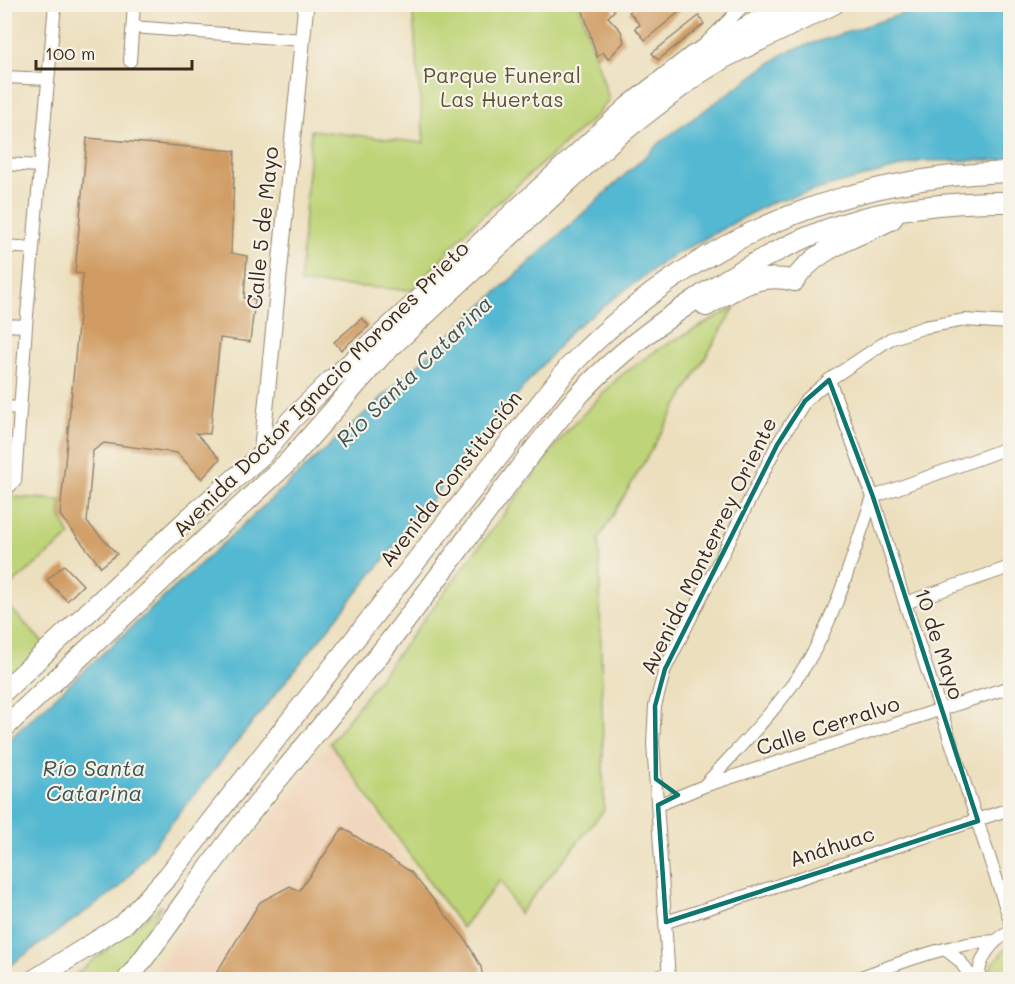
<svg xmlns="http://www.w3.org/2000/svg" width="1015" height="984" font-family="Mali,sans-serif">
	<style>
		.built { fill: #f0d6bc }
		.green { fill: #bed478; stroke: #7c7f4b; stroke-width: 1.5 }
		.water { fill: #52b8d1; stroke: #467178; stroke-width: 1.5 }
		.building { fill: #d09c63 }
		.lines { fill: none; stroke-linecap: round; stroke-linejoin: round }
		.minor-casing { stroke: #94846e; stroke-width: 14 }
		.tertiary-casing { stroke: #94846e; stroke-width: 17 }
		.trunk-casing { stroke: #94846e; stroke-width: 22 }
		.minor { stroke: #fff; stroke-width: 12 }
		.tertiary { stroke: #fff; stroke-width: 15 }
		.trunk { stroke: #fff; stroke-width: 20 }
		.marked { fill: none; stroke: #0f766e; stroke-width: 4.5; stroke-linejoin: round }
		.labels { text-anchor: middle; stroke-width: 4.5; stroke-linejoin: round; paint-order: stroke }
		.park-label { font-size: 21px; fill: #5c5434; stroke: #f7f3e8 }
		.street-label { font-size: 21px; fill: #3b2a1e; stroke: #f7f3e8 }
		.water-label { font-size: 22px; font-style: italic; fill: #425554; stroke: #f7f3e8 }
	</style>
	<rect width="100%" height="100%" fill="#f7f3e8"/>
	<filter id="ink" filterUnits="userSpaceOnUse"><feTurbulence type="fractalNoise" baseFrequency=".0167" numOctaves="2"/><feDisplacementMap in="SourceGraphic" scale="12" xChannelSelector="R" yChannelSelector="G"/><feConvolveMatrix kernelMatrix="1 2 1 2 8 2 1 2 1" color-interpolation-filters="sRGB"/></filter>
	<filter id="wash" filterUnits="userSpaceOnUse"><feTurbulence type="fractalNoise" baseFrequency=".008" numOctaves="4" result="noise"/><feDisplacementMap in="SourceGraphic" scale="24" xChannelSelector="R" yChannelSelector="G"/><feGaussianBlur stdDeviation="1.35" result="paint"/><feColorMatrix in="noise" values="0 0 0 0 0 0 0 0 0 0 0 0 0 0 0 0 0 1.4 0 .05"/><feComposite in="paint" operator="in"/></filter>
	<g filter="url(#wash)">
		<rect width="100%" height="100%" fill="#ecdfbd"/>
		<path class="built" d="M330,743L411,872L465,939L481,967L483,979L152,980L186,924Z"/>
		<path class="green" d="M412,5H579L609,99L597,115L470,227L413,290L300,283L311,130L424,143Z
			M735,307L599,539L604,810L519,914L500,880L462,928L330,743L567,431L619,377L657,350Z
			M12,485V497L61,500L60,515L70,536L5,590V487Z
			M4,601L50,650L4,690Z
			M162,905L142,942L113,979H70Z
			M1010,944V979H988L992,964Z"/>
		<path class="water" d="M987,5H1010V160L922,161L772,202L667,259L573,329L509,404L120,887L5,969V743L663,140L786,52L911,11Z"/>
		<g id="blocks">
			<path class="building" d="M581,4H612L614,11L608,17L621,31L624,42L608,59L603,52L597,57Z
				M640,4H689L645,40L635,28L640,25L629,12Z
				M699,16L704,24L658,60L652,53Z
				M87,138L235,151L231,253L247,256L244,298L255,299L250,342L220,338L210,434L196,433L220,459L202,479L177,453L104,443L93,451L87,522L117,554L101,567L60,515L83,274L75,273Z
				M362,318L369,326L341,350L334,342Z
				M64,565L83,585L67,601L47,580Z
				M343,828L411,872L465,939L481,967L483,980H212L260,902L290,886L299,891Z"/>
		</g>
	</g>
	<g filter="url(#ink)">
		<use href="#blocks" fill-opacity="0" stroke="#94846e" stroke-width="1.5"/>
		<g class="lines">
			<g class="minor-casing">
				<path id="minor" d="M133,27L303,40
					M705,44L745,4
					M130,61L134,4
					M4,77L48,79
					M4,164L40,166
					M4,246L33,248
					M4,325L26,326
					M829,380L873,497L905,603L1010,920
					M4,407L20,408
					M4,487L10,486L15,481L26,326L55,4
					M905,603L1010,567
					M704,786C739,747 779,708 807,663C838,613 853,552 873,497L1010,447
					M658,805L704,786L1010,687
					M666,922L1010,809
					M945,949L960,961L973,980
					M649,980L669,973
					M669,980L653,743L655,706L665,669L777,445L805,401L829,380L890,339L925,327L965,320L1010,323
					M852,980C899,964 946,943 996,941
					M978,980C979,958 991,941 1010,932"/>
			</g>
			<g class="tertiary-casing">
				<path id="tertiary" d="M261,456L306,4"/>
			</g>
			<g class="trunk-casing">
				<path id="trunk" d="M706,306C735,289 760,271 794,281C818,246 857,238 892,219
					M4,691L189,518L261,456L292,419L333,379L628,107L693,56L789,4
					M4,728L288,462L381,356L616,137L695,76L724,58L834,4
					M34,980L124,924L168,876L569,367C689,242 837,177 1010,172
					M127,980C169,927 206,869 248,816C299,752 353,690 403,624C459,551 512,474 571,404C606,363 649,330 693,301C801,228 880,201 1010,202"/>
			</g>
			<use href="#minor" class="minor"/>
			<use href="#tertiary" class="tertiary"/>
			<use href="#trunk" class="trunk"/>
		</g>
	</g>
	<path class="marked" d="M829,380L873,497L978,821L666,922L658,805L678,795L656,779L655,706L665,669L777,445L805,401Z"/>
	<g class="labels">
		<g class="park-label">
			<text x="502" y="83">Parque Funeral<tspan x="502" dy="24">Las Huertas</tspan></text>
		</g>
		<g class="street-label">
			<text transform="translate(263 228) rotate(-84)" y="7">Calle 5 de Mayo</text>
			<text transform="translate(321 389) rotate(-45)" y="7">Avenida Doctor Ignacio Morones Prieto</text>
			<text transform="translate(451 479) rotate(-52)" y="7">Avenida Constitución</text>
			<text transform="translate(709 546) rotate(-64)" y="7">Avenida Monterrey Oriente</text>
			<text transform="translate(939 644) rotate(72)" y="7">10 de Mayo</text>
			<text transform="translate(828 726) rotate(-18)" y="7">Calle Cerralvo</text>
			<text transform="translate(832 847) rotate(-18)" y="7">Anáhuac</text>
		</g>
		<g class="water-label">
			<text transform="translate(414 371) rotate(-44)" y="8">Río Santa Catarina</text>
			<text x="94" y="776">Río Santa<tspan x="94" dy="25">Catarina</tspan></text>
		</g>
	</g>
	<rect width="1015" height="984" fill="none" stroke="#f7f3e8" stroke-width="24"/>
	<path d="M36 60v9h156v-9" fill="none" stroke="#3b2a1e" stroke-width="3"/>
	<text x="45" y="60" font-size="18" fill="#3b2a1e" stroke="#f7f3e8" stroke-width="4.5" paint-order="stroke">100 m</text>
</svg>
